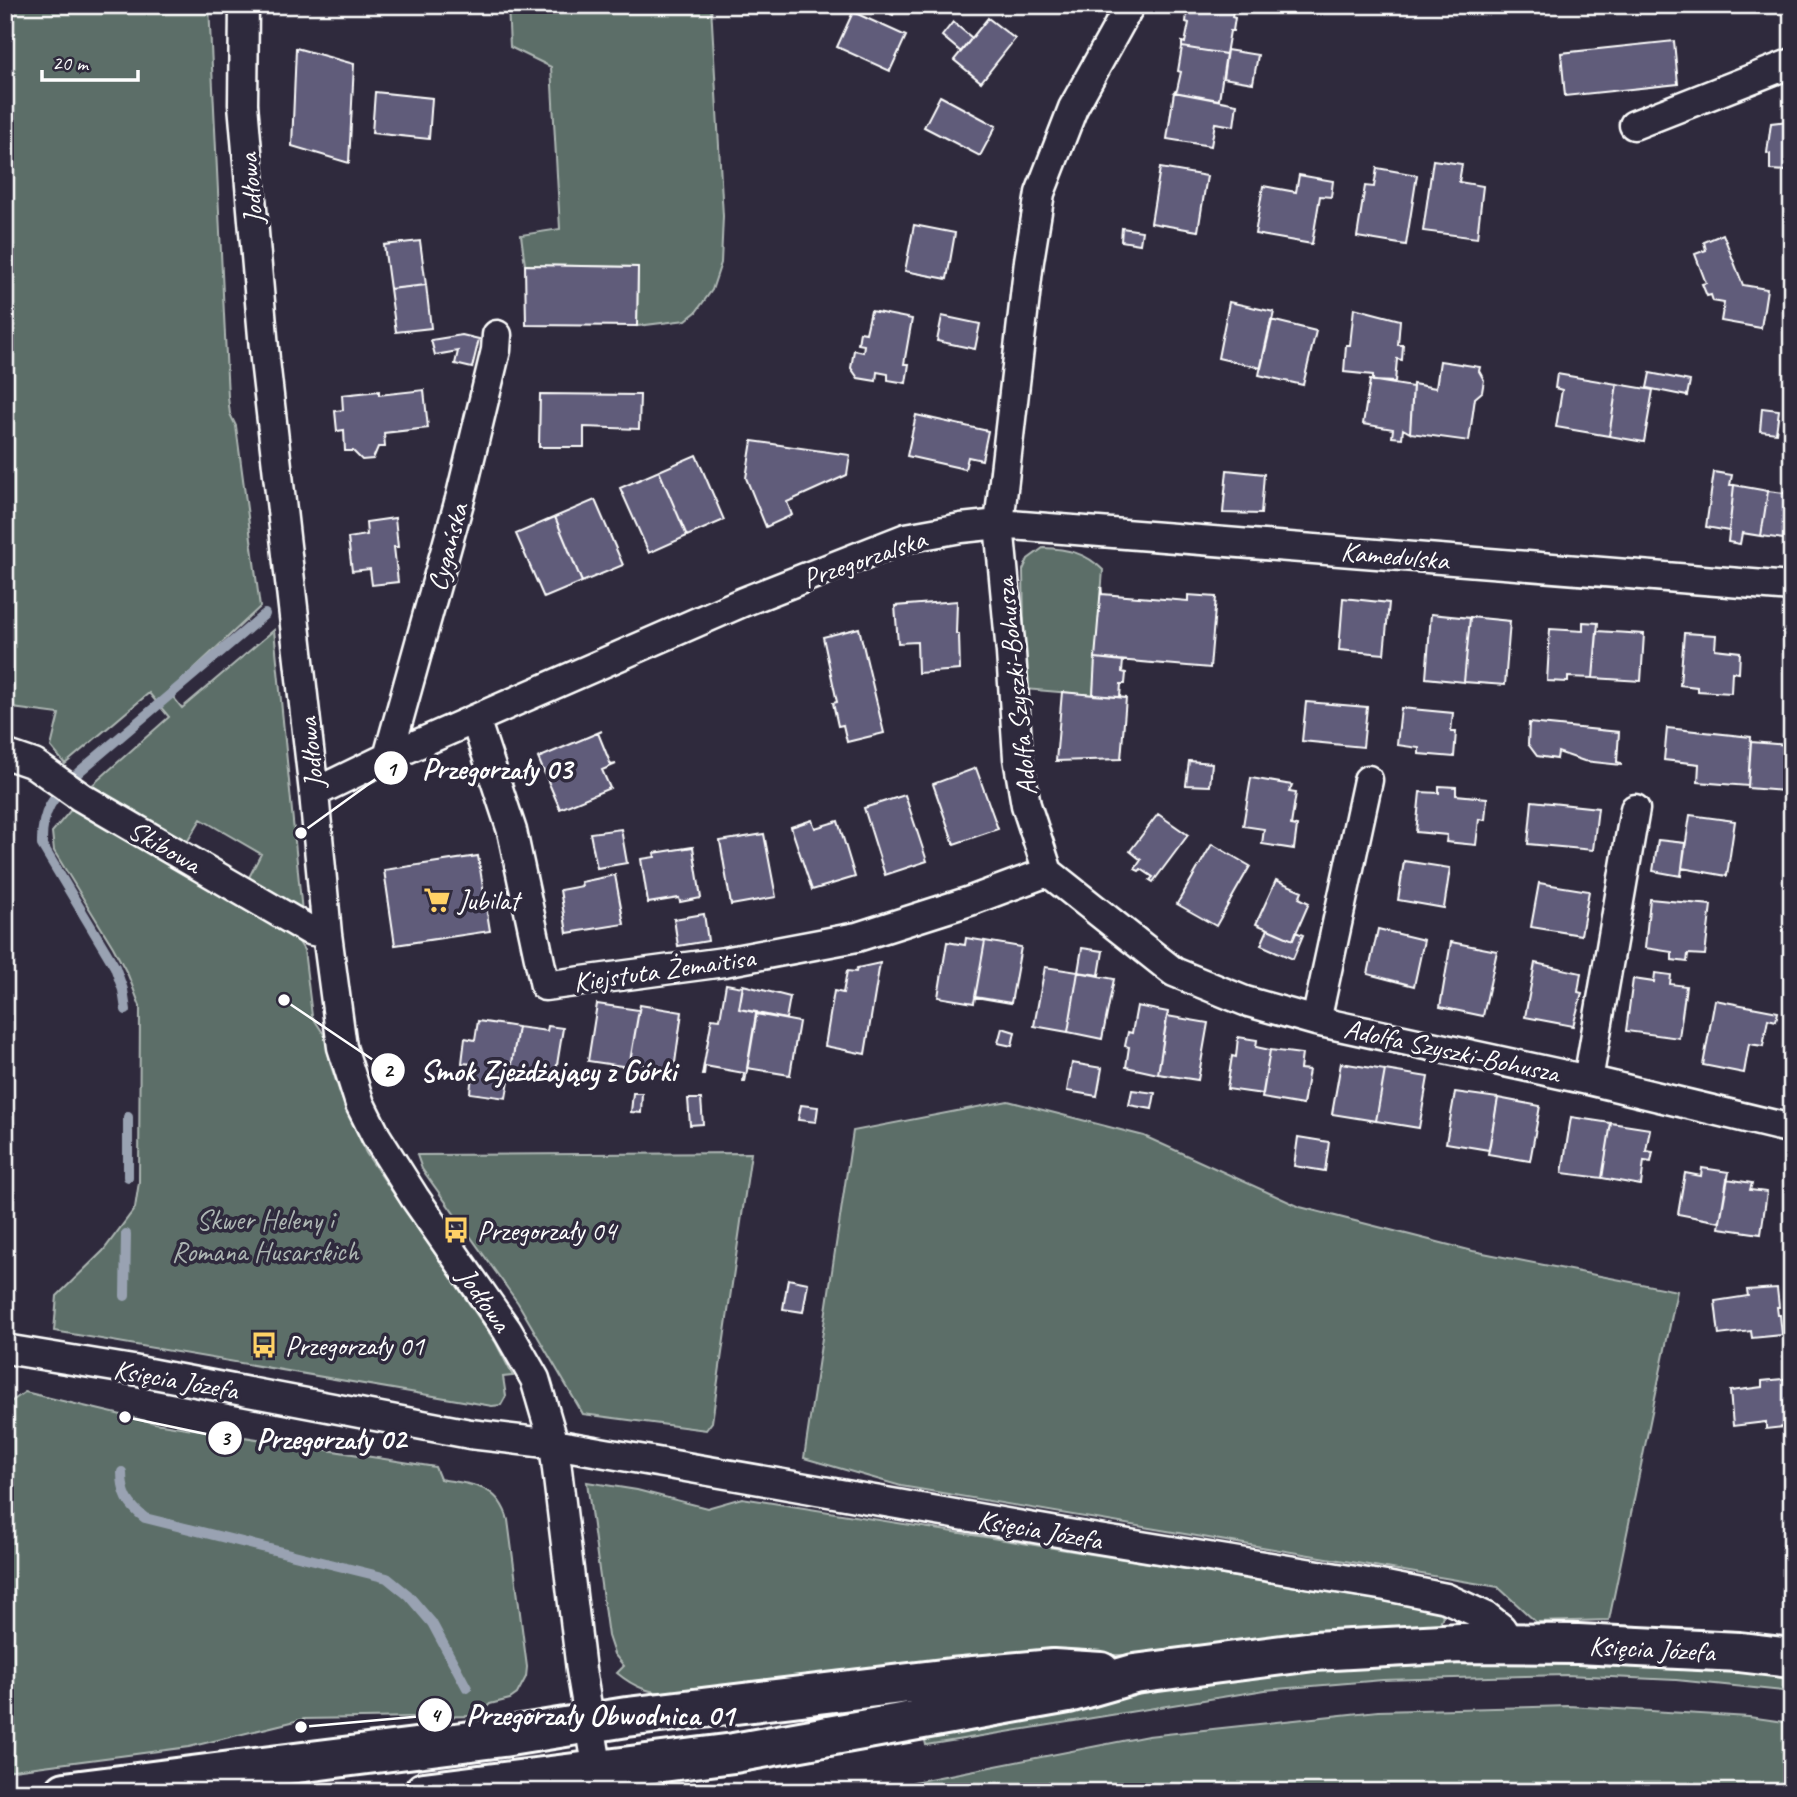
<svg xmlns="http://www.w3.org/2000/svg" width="1797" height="1797" font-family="Caveat,sans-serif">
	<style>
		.green { fill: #5b6e67; stroke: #adb6b3; stroke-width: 2 }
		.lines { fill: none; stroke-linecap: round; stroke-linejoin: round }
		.stream { stroke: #99a2b2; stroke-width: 10 }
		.building { fill: #615c7a; stroke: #fff; stroke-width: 2 }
		.street-casing { stroke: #fff; stroke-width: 33 }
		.secondary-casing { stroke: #fff; stroke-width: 44 }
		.street { stroke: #2f2a3d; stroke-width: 28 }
		.secondary { stroke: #2f2a3d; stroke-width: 38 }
		.labels { text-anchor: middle; stroke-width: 7; stroke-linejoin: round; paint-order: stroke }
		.street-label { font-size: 28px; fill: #fff; stroke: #2f2a3d }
		.poi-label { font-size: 28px; fill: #fff; stroke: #2f2a3d; text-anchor: start }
		.park-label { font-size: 28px; fill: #adb6b3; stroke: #2f2a3d }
		.leader { fill: none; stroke: #fff; stroke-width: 2.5 }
		.callout-dot { fill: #fff; stroke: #2f2a3d; stroke-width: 2.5 }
		.mark-label { font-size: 21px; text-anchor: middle; font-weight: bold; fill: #111 }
		.callout-label { font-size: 30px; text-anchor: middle; font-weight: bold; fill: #fff; stroke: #2f2a3d; stroke-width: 7; stroke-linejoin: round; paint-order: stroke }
	</style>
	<rect width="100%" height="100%" fill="#2f2a3d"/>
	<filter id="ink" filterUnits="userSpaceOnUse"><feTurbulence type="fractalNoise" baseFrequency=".0143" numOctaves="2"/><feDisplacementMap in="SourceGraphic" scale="14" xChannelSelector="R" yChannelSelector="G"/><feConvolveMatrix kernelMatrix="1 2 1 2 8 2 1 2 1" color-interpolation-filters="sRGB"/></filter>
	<g filter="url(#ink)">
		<path class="green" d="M5,5H209L228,397L230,414L236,426L260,607L169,692L182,708L274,630L302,912L246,883L261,854L201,819L184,847L90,787L169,717L149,693L65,764L51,747L59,714L5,707Z
			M508,5H711L723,216L721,263L712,290L696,312L686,320L637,326L638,267L525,265L521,235L560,229L551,67L510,47Z
			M1043,548C1067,549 1085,552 1103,570L1093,695L1025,689L1023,570L1028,559Z
			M75,805L295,936L304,950L312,1016L325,1036L331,1066L341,1096L366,1153L496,1343L513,1376L503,1377L506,1396L501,1405L492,1406L54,1331L57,1296L103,1251L135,1208L139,1182L140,1006L128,975L113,947L54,851L52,832Z
			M1008,1101L1144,1136L1300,1207L1473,1251L1677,1291L1609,1620L1536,1622L1498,1587L901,1486L804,1458L853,1131Z
			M751,1153L712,1422L706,1430L583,1414L518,1303L422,1169L417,1155Z
			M25,1392L155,1423L435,1467L440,1479C472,1485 498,1484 508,1520L527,1667L526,1677L517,1694L510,1699L490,1704L477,1716L304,1719L189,1747L5,1771V1406Z
			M587,1482L637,1490L707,1508L742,1498L1434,1609L1439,1610L1443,1616L1440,1623L1434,1626L1280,1636L1127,1655H989L674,1694C650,1693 635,1688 617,1673L624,1666L614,1654L608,1636Z
			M1569,1661L1792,1676V1692L1676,1680L1566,1675L1383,1680L1265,1690L926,1745L924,1736L987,1718L1263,1675L1386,1665Z
			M1569,1706L1749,1717L1792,1723V1792H887L914,1782L1148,1736L1378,1711Z"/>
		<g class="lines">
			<path class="stream" d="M126,1010L123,990L115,967L42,845C41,807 55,796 80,771L265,614
				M128,1117V1177
				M125,1296L126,1234
				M122,1472C122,1494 128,1505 145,1518L387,1578L408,1595L432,1623L467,1688"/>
		</g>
		<path class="building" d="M874,5H898L893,15Z
			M1188,5H1234L1232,17L1235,18L1233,31H1230L1226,54L1182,47V42L1185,43L1189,23L1186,22Z
			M853,12L906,36L890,71L837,47Z
			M988,18L1015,39L981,82L954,60Z
			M953,22L972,38L961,52L942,36Z
			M1674,41L1678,84L1565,96L1561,53Z
			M1182,47L1226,54L1219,100L1174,92L1177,90L1181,72L1178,71Z
			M296,48L354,64L349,163L292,146Z
			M1227,50L1258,55L1253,83L1223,78Z
			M375,92L432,98L429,139L372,133Z
			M1174,92L1237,104L1234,126L1215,123L1211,146L1167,139Z
			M940,96L996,126L980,156L924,127Z
			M1789,121H1792V179H1787V171L1770,170V154L1767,153L1771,123Z
			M1433,160L1462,164L1459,182L1483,186L1477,238L1423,231Z
			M1160,168L1207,176L1198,231L1151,223Z
			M1377,168L1417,175L1406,245L1357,237L1365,186L1374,187Z
			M1299,175L1333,181L1331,197L1320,196L1312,244L1255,234L1263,186L1296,192Z
			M914,225L955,233L947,279L905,271Z
			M1122,228L1142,231L1140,244L1121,241Z
			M1723,234L1743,285L1767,289L1761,328L1721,321L1724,303L1713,301L1711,295L1707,296L1702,284L1706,283L1695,254L1706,250L1704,242Z
			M420,241L426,285L390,289L384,245Z
			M525,265L638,267L637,326L526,325Z
			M426,285L431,328L396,332L390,289Z
			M1229,302L1274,312L1261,368L1218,358Z
			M1354,308L1400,320L1398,345H1403L1402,360L1397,359L1395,382L1373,381V375L1344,372L1346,345H1350Z
			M871,311L912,319L904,364H909L906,383L888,380V374L877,372L876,381L858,378L851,368L854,350L863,352L864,345L858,344L860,332L866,333Z
			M942,316L980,324L975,349L937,341Z
			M1271,320L1316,331L1303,385L1259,375Z
			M462,335L479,339L472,368L455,364L458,351L435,355L431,340Z
			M1440,361L1480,367L1479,371L1484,380L1482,392L1475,398L1469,441L1410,433L1413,384L1436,388Z
			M1650,373L1690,381L1687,396L1647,388Z
			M1557,374L1617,384L1609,436L1556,427L1562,390L1555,388Z
			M1370,380L1413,387L1410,433L1403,429L1402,438L1392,437L1393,429L1363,424Z
			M1617,384L1653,390L1644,442L1609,436Z
			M424,390L428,428L384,433L385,447H378L373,459L362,460L353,451H345L344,430L337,431L335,411L343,410L342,395L379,391V395Z
			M540,394L640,395L639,429L584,427V447H539Z
			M1762,408L1779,410L1776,433L1760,431Z
			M916,415L988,431L982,460L968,457L965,469L907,456Z
			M752,441L850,455L847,475L787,502L792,515L766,527L746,478Z
			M696,455L724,520L687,536L659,471Z
			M1227,470L1264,474L1261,514L1223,513Z
			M659,471L687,536L649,553L620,488Z
			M1714,472L1732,475L1730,485H1734L1729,531L1706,527Z
			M1734,485L1768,491L1761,536L1742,533L1740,544L1728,542Z
			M1768,491L1792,494V540L1761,536Z
			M595,500L623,565L582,582L555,517Z
			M555,517L582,582L544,598L516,534Z
			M395,518L398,547H394L398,582L372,585L370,569L352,571L348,538L367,535L366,522Z
			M1101,587L1102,594L1188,601V595L1216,597L1210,668L1095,658Z
			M1343,598L1389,603L1384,654L1339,650Z
			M957,601L956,634H959L960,670L918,673L917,642L898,643L895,606Z
			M1431,614L1470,618L1464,682L1426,678Z
			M1470,617L1510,621L1505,685L1464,682Z
			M1583,622L1598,623L1593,678L1568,677V682L1547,681L1550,629L1583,631Z
			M859,628L884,733L847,742L843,725L838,726L833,703L837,702L823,637Z
			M1597,631L1644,634L1641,681L1593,678Z
			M1684,633L1716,635L1715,649L1740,652L1739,673L1732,672L1731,693L1697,691V687L1680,685Z
			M1095,658L1123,661L1122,672L1126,673L1125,684H1121L1120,697L1093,695Z
			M1062,692L1126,698L1121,759L1056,761Z
			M1306,702L1367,707L1363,747L1302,741Z
			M1401,708L1453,713L1451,732H1456L1454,757L1419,754V748L1397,745Z
			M1529,723L1619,732L1617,762L1621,763V765L1584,761L1558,752L1557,759L1537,756L1528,744Z
			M1667,728L1751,737L1748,786L1698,782L1699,764L1664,760Z
			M602,731L598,733L611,765L616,764L602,770L610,788L560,809L538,758Z
			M1751,742L1789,745L1784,791L1748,788Z
			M1189,761L1212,763L1210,786L1186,785Z
			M976,768L998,829L954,844L933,784Z
			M1251,778L1292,785L1289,792L1296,793L1291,825L1297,826L1294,849L1262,844L1264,829L1243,826Z
			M1439,786L1456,787V795L1487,798L1485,820L1479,819L1476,845L1446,842L1447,835L1416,832L1420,792L1439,793Z
			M905,795L927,861L885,875L864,808Z
			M1532,801L1598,808L1593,850L1528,844Z
			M1158,814L1188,835L1153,882L1150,880L1153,877L1141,869L1139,871L1135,869L1141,860L1130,851Z
			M1690,815L1735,821L1727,876L1682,868Z
			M812,820L815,828L838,821L855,877L812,890L791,827Z
			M621,829L627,863L597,868L590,833Z
			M764,834L776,897L731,905L720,841Z
			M1658,840L1685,843L1681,876L1653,871Z
			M1212,844L1250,866L1216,926L1177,904Z
			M693,847L701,898L680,902L679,898L648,903L641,859L655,857L654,853Z
			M478,856L490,931L395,945L384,870Z
			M1404,861L1450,868L1444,908L1398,900Z
			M615,875L624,924L567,933L560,890L582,886L581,882Z
			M1276,880L1302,891L1299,898L1309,903L1293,940L1256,924Z
			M1539,883L1589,891L1581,935L1531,927Z
			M1650,899L1711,905L1705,955L1688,954L1687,962L1672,960V952L1645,948Z
			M704,914L708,941L678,946L674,919Z
			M1268,929L1293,940L1296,932L1303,935L1293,959L1261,945Z
			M1378,929L1424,940L1414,986L1368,974Z
			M966,938L985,941L974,1003L938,997L947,942L965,945Z
			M985,941L1021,947L1011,1003L975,997Z
			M1451,942L1497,951L1483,1016L1440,1007Z
			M1082,948L1103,951L1099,975L1078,972Z
			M880,963L865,1054L825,1046L834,991L843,993L847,971L856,972L857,968Z
			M1535,963L1581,973L1578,992L1582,993L1573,1026L1525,1017Z
			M1045,967L1078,972L1068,1032L1034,1026Z
			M1078,972L1114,979L1102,1039L1068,1032Z
			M1655,973L1671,975L1670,984L1686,986L1679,1038L1626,1031L1633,979L1654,982Z
			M726,984L743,987L739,1009L757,1012L745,1082H743L744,1073L705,1066L704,1075H702L712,1018L720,1019Z
			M743,985L790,997L786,1019L739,1009Z
			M1715,1000L1778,1012L1776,1021L1768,1019L1763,1046L1749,1044L1744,1073L1703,1065Z
			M597,1004L639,1010L629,1067L588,1061Z
			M640,1005L682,1012L674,1070L630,1062Z
			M1137,1006L1168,1012L1158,1074L1126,1067L1129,1047L1125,1046L1128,1032L1132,1033Z
			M756,1014L799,1022L790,1075L747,1068Z
			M1167,1016L1208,1023L1198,1080L1158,1074Z
			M478,1021L518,1027L506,1098L470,1093L473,1064L462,1063L465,1038L475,1040Z
			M548,1026L563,1028L555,1077L511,1070L518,1027L547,1031Z
			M1002,1028L1015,1032L1012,1046L998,1043Z
			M1238,1037L1257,1040L1256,1047L1270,1050L1263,1094L1227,1089L1232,1056L1236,1057Z
			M1270,1050L1302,1054L1300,1069L1309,1070L1303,1105L1262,1098Z
			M1072,1063L1102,1068L1097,1096L1067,1091Z
			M1341,1063L1385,1070L1376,1121L1332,1114Z
			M1385,1070L1428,1077L1419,1128L1376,1121Z
			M1132,1090L1155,1093L1152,1109L1129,1105Z
			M1455,1092L1498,1098L1489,1150L1446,1143Z
			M633,1093H642L641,1113L631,1112Z
			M1498,1098L1540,1106L1530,1161L1488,1154Z
			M688,1099H701L703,1124L690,1125Z
			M801,1105L818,1107L816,1122L798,1120Z
			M1571,1117L1611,1123L1602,1178L1562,1173Z
			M1611,1123L1650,1129L1646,1151L1653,1152L1651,1162L1644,1161L1641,1185L1602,1178Z
			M1298,1137L1329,1142L1325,1171L1294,1166Z
			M1702,1168L1729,1172L1720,1222L1678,1214L1685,1173L1701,1176Z
			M1727,1179L1752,1183L1750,1190L1767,1192L1761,1234L1719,1228Z
			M788,1279L808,1283L803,1312L783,1309Z
			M1777,1288L1779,1307H1777L1778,1315H1780L1782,1335L1752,1338L1751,1331L1719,1335L1715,1301L1748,1296L1747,1290Z
			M1792,1378V1426L1766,1429V1422L1733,1426L1730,1391L1762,1387V1381Z"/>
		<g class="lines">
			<g class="street-casing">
				<path id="street" d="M244,5L243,104L265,360L314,793L327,934L342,1047L360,1104L376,1136L415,1198L507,1330L535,1379L554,1444L581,1670L598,1771
					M1130,5L1073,108L1040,193L1029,261L999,524L1011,653L1018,758L1026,805L1048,872L1174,972L1245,1001L1316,1021L1588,1080L1792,1129
					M1634,125L1792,63
					M475,719L512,831L545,986L724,962L857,937L970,901L1048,872
					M5,754L34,764L81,797L309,930L327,934
					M388,757L460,499L496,350L497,335
					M314,793L388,757L743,602L906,538L961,528L999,524L1792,587
					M1316,1021L1368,780
					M1588,1080L1635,809
					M5,1349L133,1370L470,1434L554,1444L1086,1537L1386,1586L1446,1598L1487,1617L1501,1628L1511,1644"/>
			</g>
			<g class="secondary-casing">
				<path id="secondary" d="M65,1792L503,1737L627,1717L951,1678L1053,1669L1101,1672
					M424,1792L734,1753L1068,1693L1134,1674L1314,1651L1461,1643L1578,1644L1739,1652L1792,1658"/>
			</g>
			<use href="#street" class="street"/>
			<use href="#secondary" class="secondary"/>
		</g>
	</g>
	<defs>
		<g id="supermarket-bare" transform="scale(2.1)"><path d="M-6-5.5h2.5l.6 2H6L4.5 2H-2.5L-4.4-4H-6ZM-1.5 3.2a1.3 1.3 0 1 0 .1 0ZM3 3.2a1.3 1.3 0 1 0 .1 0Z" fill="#ffd166" stroke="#2f2a3d" stroke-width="2.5" paint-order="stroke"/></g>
		<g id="bus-bare" transform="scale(2.1)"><path d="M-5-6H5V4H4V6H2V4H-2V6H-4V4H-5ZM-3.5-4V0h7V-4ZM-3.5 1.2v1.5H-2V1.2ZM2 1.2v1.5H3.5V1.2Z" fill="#ffd166" stroke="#2f2a3d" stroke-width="2.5" paint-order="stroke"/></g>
	</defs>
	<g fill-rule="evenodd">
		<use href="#supermarket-bare" x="437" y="900"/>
		<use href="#bus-bare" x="456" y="1230"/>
		<use href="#bus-bare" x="264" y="1345"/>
	</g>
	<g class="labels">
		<g class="street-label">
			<text transform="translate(250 189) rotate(-95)" y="10">Jodłowa</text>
			<text transform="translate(447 547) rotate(-75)" y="10">Cygańska</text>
			<text transform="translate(1395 555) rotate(5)" y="10">Kamedulska</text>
			<text transform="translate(864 558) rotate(-19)" y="10">Przegorzalska</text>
			<text transform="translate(1015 687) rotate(-96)" y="10">Adolfa Szyszki-Bohusza</text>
			<text transform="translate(310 753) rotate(-96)" y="10">Jodłowa</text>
			<text transform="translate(165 846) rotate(30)" y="10">Skibowa</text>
			<text transform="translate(664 969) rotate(-8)" y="10">Kiejstuta Żemaitisa</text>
			<text transform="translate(1452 1050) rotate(12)" y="10">Adolfa Szyszki-Bohusza</text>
			<text transform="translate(485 1299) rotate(55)" y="10">Jodłowa</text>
			<text transform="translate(176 1379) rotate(10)" y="10">Księcia Józefa</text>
			<text transform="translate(1040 1529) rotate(10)" y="10">Księcia Józefa</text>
			<text transform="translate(1652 1648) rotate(3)" y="10">Księcia Józefa</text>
		</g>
		<g class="poi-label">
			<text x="458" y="910">Jubilat</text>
			<text x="477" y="1240">Przegorzały 04</text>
			<text x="285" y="1355">Przegorzały 01</text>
		</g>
		<g class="park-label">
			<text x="265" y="1229">Skwer Heleny i<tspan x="265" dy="32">Romana Husarskich</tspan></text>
		</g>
	</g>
	<path class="leader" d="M301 833L391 768M284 1000L388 1070M125 1417L225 1438M301 1727L435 1715"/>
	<g class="callout-dot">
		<circle cx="301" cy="833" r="7"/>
		<circle cx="284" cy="1000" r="7"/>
		<circle cx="125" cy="1417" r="7"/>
		<circle cx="301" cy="1727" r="7"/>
		<circle cx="391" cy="768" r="18"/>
		<circle cx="388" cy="1070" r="18"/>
		<circle cx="225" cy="1438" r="18"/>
		<circle cx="435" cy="1715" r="18"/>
	</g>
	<g class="mark-label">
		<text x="391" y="776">1</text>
		<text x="388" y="1077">2</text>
		<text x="225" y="1445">3</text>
		<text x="435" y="1722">4</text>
	</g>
	<g class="callout-label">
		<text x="497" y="779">Przegorzały 03</text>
		<text x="548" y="1081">Smok Zjeżdżający z Górki</text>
		<text x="331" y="1449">Przegorzały 02</text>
		<text x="600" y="1725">Przegorzały Obwodnica 01</text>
	</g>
	<rect width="1797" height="1797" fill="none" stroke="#2f2a3d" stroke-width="28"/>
	<rect x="14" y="14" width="1769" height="1769" fill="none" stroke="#fff" stroke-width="2.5" filter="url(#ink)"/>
	<path d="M42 70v10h96v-10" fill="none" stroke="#ffffff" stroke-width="3.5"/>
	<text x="52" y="70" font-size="21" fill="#ffffff" stroke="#2f2a3d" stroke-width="5" paint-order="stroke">20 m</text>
</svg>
